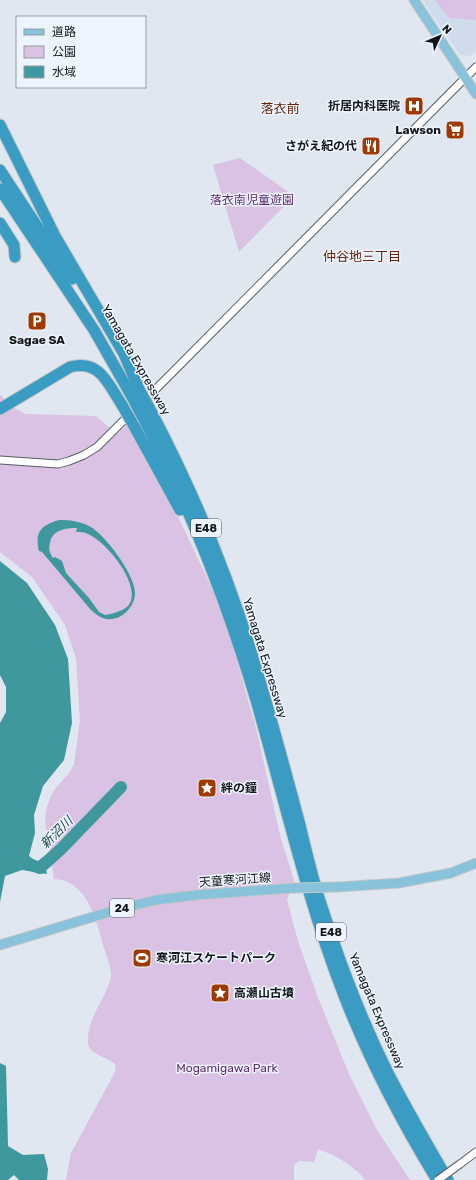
<svg xmlns="http://www.w3.org/2000/svg" width="476" height="1180" font-family="Rubik,'Noto Sans JP',sans-serif">
	<style>
		.built { fill: #d0dbeb }
		.green { fill: #d9c2e3 }
		.water { fill: #3e989d; fill-rule: evenodd }
		.lines { fill: none; stroke-linecap: round; stroke-linejoin: round }
		.river { stroke: #3e989d; stroke-width: 12 }
		.tertiary-casing { stroke: #585d65; stroke-width: 9 }
		.primary-casing { stroke: #c6c7c8; stroke-width: 11 }
		.motorway-casing { stroke: #c6c7c8; stroke-width: 13 }
		.tertiary { stroke: #fff; stroke-width: 7 }
		.primary { stroke: #89c3db; stroke-width: 9 }
		.motorway { stroke: #3a9bc3; stroke-width: 11 }
		.tertiary-bridge-casing { stroke: #585d65; stroke-width: 9; stroke-linecap: butt }
		.primary-bridge-casing { stroke: #c6c7c8; stroke-width: 11; stroke-linecap: butt }
		.motorway-bridge-casing { stroke: #c6c7c8; stroke-width: 13; stroke-linecap: butt }
		.tertiary-bridge { stroke: #fff; stroke-width: 7 }
		.primary-bridge { stroke: #89c3db; stroke-width: 9 }
		.motorway-bridge { stroke: #3a9bc3; stroke-width: 11 }
		.labels { text-anchor: middle; stroke-width: 3; stroke-linejoin: round; paint-order: stroke }
		.shield { fill: #eef4fe; stroke: #55595e; stroke-width: 1 }
		.shield-label { font-size: 11px; font-weight: bold; fill: #131619 }
		.poi-label { font-size: 12px; font-weight: bold; fill: #131619; stroke: #eef4fe; text-anchor: end }
		.park-label { font-size: 12px; fill: #5e3070; stroke: #eef4fe }
		.street-label { font-size: 12px; fill: #131619; stroke: #eef4fe }
		.neighbourhood-label { font-size: 13px; fill: #652506; stroke: #eef4fe }
		.water-label { font-size: 13px; font-style: italic; fill: #20494b; stroke: #eef4fe }
	</style>
	<rect width="100%" height="100%" fill="#e0e7f0"/>
	<path class="built" d="M422,0H476V50L470,56L460,55Z"/>
	<path class="green" d="M435,0H476V20L449,18Z
		M240,158L294,196L239,252L213,165Z
		M0,395L16,409L26,414L96,416L117,434L127,425L164,487L209,582L226,622L256,728L281,839L294,880L287,900L298,941L317,995L349,1074L377,1130L410,1180H365C354,1165 335,1155 318,1149L314,1162L299,1161L294,1165V1180H66L71,1153L115,1072L116,1065C109,1057 89,1055 88,1043C86,1019 106,999 111,977C112,970 107,958 105,951C97,924 89,880 54,879L45,822L46,810L50,798L55,789L70,772L74,764L80,720L76,659L65,625L32,577L0,552Z"/>
	<path class="water" d="M59,520C70,520 79,521 89,526C105,534 135,575 135,593C135,607 121,621 107,619C100,618 96,614 91,610L42,552L39,551C34,531 42,525 59,520ZM77,528L76,532C80,532 85,532 88,534C106,541 144,587 128,606C123,611 112,614 105,615L99,612L89,598L66,573L62,561L55,557L53,558C50,554 48,549 50,543C52,530 65,528 77,528Z
		M0,561L27,583L55,625L68,659L72,723L64,760L43,786L34,815L35,833L29,856L37,862L43,857L47,874L22,870L5,876L0,902V723L6,712V687L0,675Z
		M0,1063L6,1066L8,1146L23,1155L44,1154L48,1169L47,1180H19L14,1175L8,1180H0Z"/>
	<g class="lines">
		<path class="river" d="M0,854L40,868L61,849L121,787"/>
		<g class="tertiary-casing">
			<path id="tertiary" d="M142,403L476,67
				M0,460L58,464L69,461L84,455L97,447L130,414
				M460,1164L476,1152"/>
		</g>
		<g class="primary-casing">
			<path id="primary" d="M414,0L476,94
				M337,887L399,883L451,873L476,863
				M0,945L119,909L156,900L196,895L294,888"/>
		</g>
		<g class="motorway-casing">
			<path id="motorway" d="M0,125L55,236L124,354L138,387
				M0,170L72,279
				M0,189L94,330L131,395
				M0,223L14,245L15,257
				M0,409L70,367C100,359 108,384 122,405
				M151,411C194,493 230,579 256,668C272,720 286,773 300,825C306,850 312,876 320,901C338,958 362,1021 389,1075C408,1111 428,1146 448,1180
				M143,418C190,507 227,603 256,700C284,798 306,897 343,993C368,1058 401,1121 437,1180
				M134,426L180,510"/>
		</g>
		<use href="#tertiary" class="tertiary"/>
		<use href="#primary" class="primary"/>
		<use href="#motorway" class="motorway"/>
		<g class="tertiary-bridge-casing">
			<path id="tertiary-bridge" d="M438,1180L460,1164"/>
		</g>
		<g class="primary-bridge-casing">
			<path id="primary-bridge" d="M294,888L337,887"/>
		</g>
		<g class="motorway-bridge-casing">
			<path id="motorway-bridge" d="M138,387L151,411
				M131,395L143,418
				M122,405L134,426"/>
		</g>
		<use href="#tertiary-bridge" class="tertiary-bridge"/>
		<use href="#primary-bridge" class="primary-bridge"/>
		<use href="#motorway-bridge" class="motorway-bridge"/>
	</g>
	<defs>
		<g id="hospital-square" transform="scale(1)"><rect x="-9" y="-9" width="18" height="18" rx="4" fill="#9e3a01" stroke="#eef4fe"/><path d="M-5-5h3v3.5h4V-5h3V5h-3V1.5h-4V5h-3Z" fill="#fff"/></g>
		<g id="supermarket-square" transform="scale(1)"><rect x="-9" y="-9" width="18" height="18" rx="4" fill="#9e3a01" stroke="#eef4fe"/><path d="M-6-5.5h2.5l.6 2H6L4.5 2H-2.5L-4.4-4H-6ZM-1.5 3.2a1.3 1.3 0 1 0 .1 0ZM3 3.2a1.3 1.3 0 1 0 .1 0Z" fill="#fff"/></g>
		<g id="restaurant-square" transform="scale(1)"><rect x="-9" y="-9" width="18" height="18" rx="4" fill="#9e3a01" stroke="#eef4fe"/><path d="M-5-6h1v4h1v-4h1v4h1v-4h1v5L-1.5 .5V6h-2V.5L-5-1ZM5-6V6H3V1.5H1.5Q1.5-4 5-6Z" fill="#fff"/></g>
		<g id="parking-square" transform="scale(1)"><rect x="-9" y="-9" width="18" height="18" rx="4" fill="#9e3a01" stroke="#eef4fe"/><path d="M-3.5-5.5H1a3.5 3.5 0 0 1 0 7H-1V5.5H-3.5ZM-1-3.4V-.6H.8a1.4 1.4 0 0 0 0-2.8Z" fill="#fff"/></g>
		<g id="sight-square" transform="scale(1)"><rect x="-9" y="-9" width="18" height="18" rx="4" fill="#9e3a01" stroke="#eef4fe"/><path d="M0-6L1.8-2.2L6-1.7L2.9 1.2L3.7 5.4L0 3.3L-3.7 5.4L-2.9 1.2L-6-1.7L-1.8-2.2Z" fill="#fff"/></g>
		<g id="stadium-square" transform="scale(1)"><rect x="-9" y="-9" width="18" height="18" rx="4" fill="#9e3a01" stroke="#eef4fe"/><path d="M0-5a6.5 5 0 1 0 0 10a6.5 5 0 1 0 0-10ZM-3.5-1.8h7v3.6h-7Z" fill="#fff"/></g>
	</defs>
	<g fill-rule="evenodd">
		<use href="#hospital-square" x="414" y="106"/>
		<use href="#supermarket-square" x="455" y="130"/>
		<use href="#restaurant-square" x="371" y="146"/>
		<use href="#parking-square" x="37" y="321"/>
		<use href="#sight-square" x="207" y="788"/>
		<use href="#stadium-square" x="142" y="958"/>
		<use href="#sight-square" x="220" y="993"/>
	</g>
	<g class="labels">
		<g class="shield">
			<rect x="191" y="519" width="30" height="18" rx="3"/>
			<rect x="110" y="899" width="24" height="18" rx="3"/>
			<rect x="316" y="923" width="30" height="18" rx="3"/>
		</g>
		<g class="shield-label">
			<text x="206" y="532">E48</text>
			<text x="122" y="912">24</text>
			<text x="331" y="936">E48</text>
		</g>
		<g class="poi-label">
			<text x="400" y="110">折居内科医院</text>
			<text x="441" y="134">Lawson</text>
			<text x="357" y="150">さがえ紀の代</text>
			<text x="37" y="344" text-anchor="middle">Sagae SA</text>
			<text x="221" y="792" text-anchor="start">絆の鐘</text>
			<text x="156" y="962" text-anchor="start">寒河江スケートパーク</text>
			<text x="234" y="997" text-anchor="start">高瀬山古墳</text>
		</g>
		<g class="park-label">
			<text x="252" y="204">落衣南児童遊園</text>
			<text x="227" y="1072">Mogamigawa Park</text>
		</g>
		<g class="street-label">
			<text transform="translate(136 360) rotate(60)" y="4">Yamagata Expressway</text>
			<text transform="translate(265 658) rotate(73)" y="4">Yamagata Expressway</text>
			<text transform="translate(235 880) rotate(-4)" y="4">天童寒河江線</text>
			<text transform="translate(377 1011) rotate(67)" y="4">Yamagata Expressway</text>
		</g>
		<g class="neighbourhood-label">
			<text x="280" y="113">落衣前</text>
			<text x="362" y="261">仲谷地三丁目</text>
		</g>
		<g class="water-label">
			<text transform="translate(56 832) rotate(-45)" y="5">新沼川</text>
		</g>
	</g>
	<rect x="16" y="16" width="130" height="72" fill="#eef4fe" stroke="#969ba2"/>
	<rect x="24" y="29" width="20" height="6" fill="#89c3db" stroke="#969ba2"/>
	<text x="52" y="36" font-size="12" fill="#131619">道路</text>
	<rect x="24" y="46" width="20" height="12" fill="#d9c2e3" stroke="#969ba2"/>
	<text x="52" y="56" font-size="12" fill="#131619">公園</text>
	<rect x="24" y="66" width="20" height="12" fill="#3e989d" stroke="#969ba2"/>
	<text x="52" y="76" font-size="12" fill="#131619">水域</text>
	<g transform="translate(440 36) rotate(46)" stroke="#eef4fe" stroke-width="3" paint-order="stroke">
	<path d="M0-3L7 15L0 10L-7 15Z" fill="#131619"/>
	<text y="-6" font-size="11" font-weight="bold" text-anchor="middle" fill="#131619">N</text>
	</g>
</svg>
